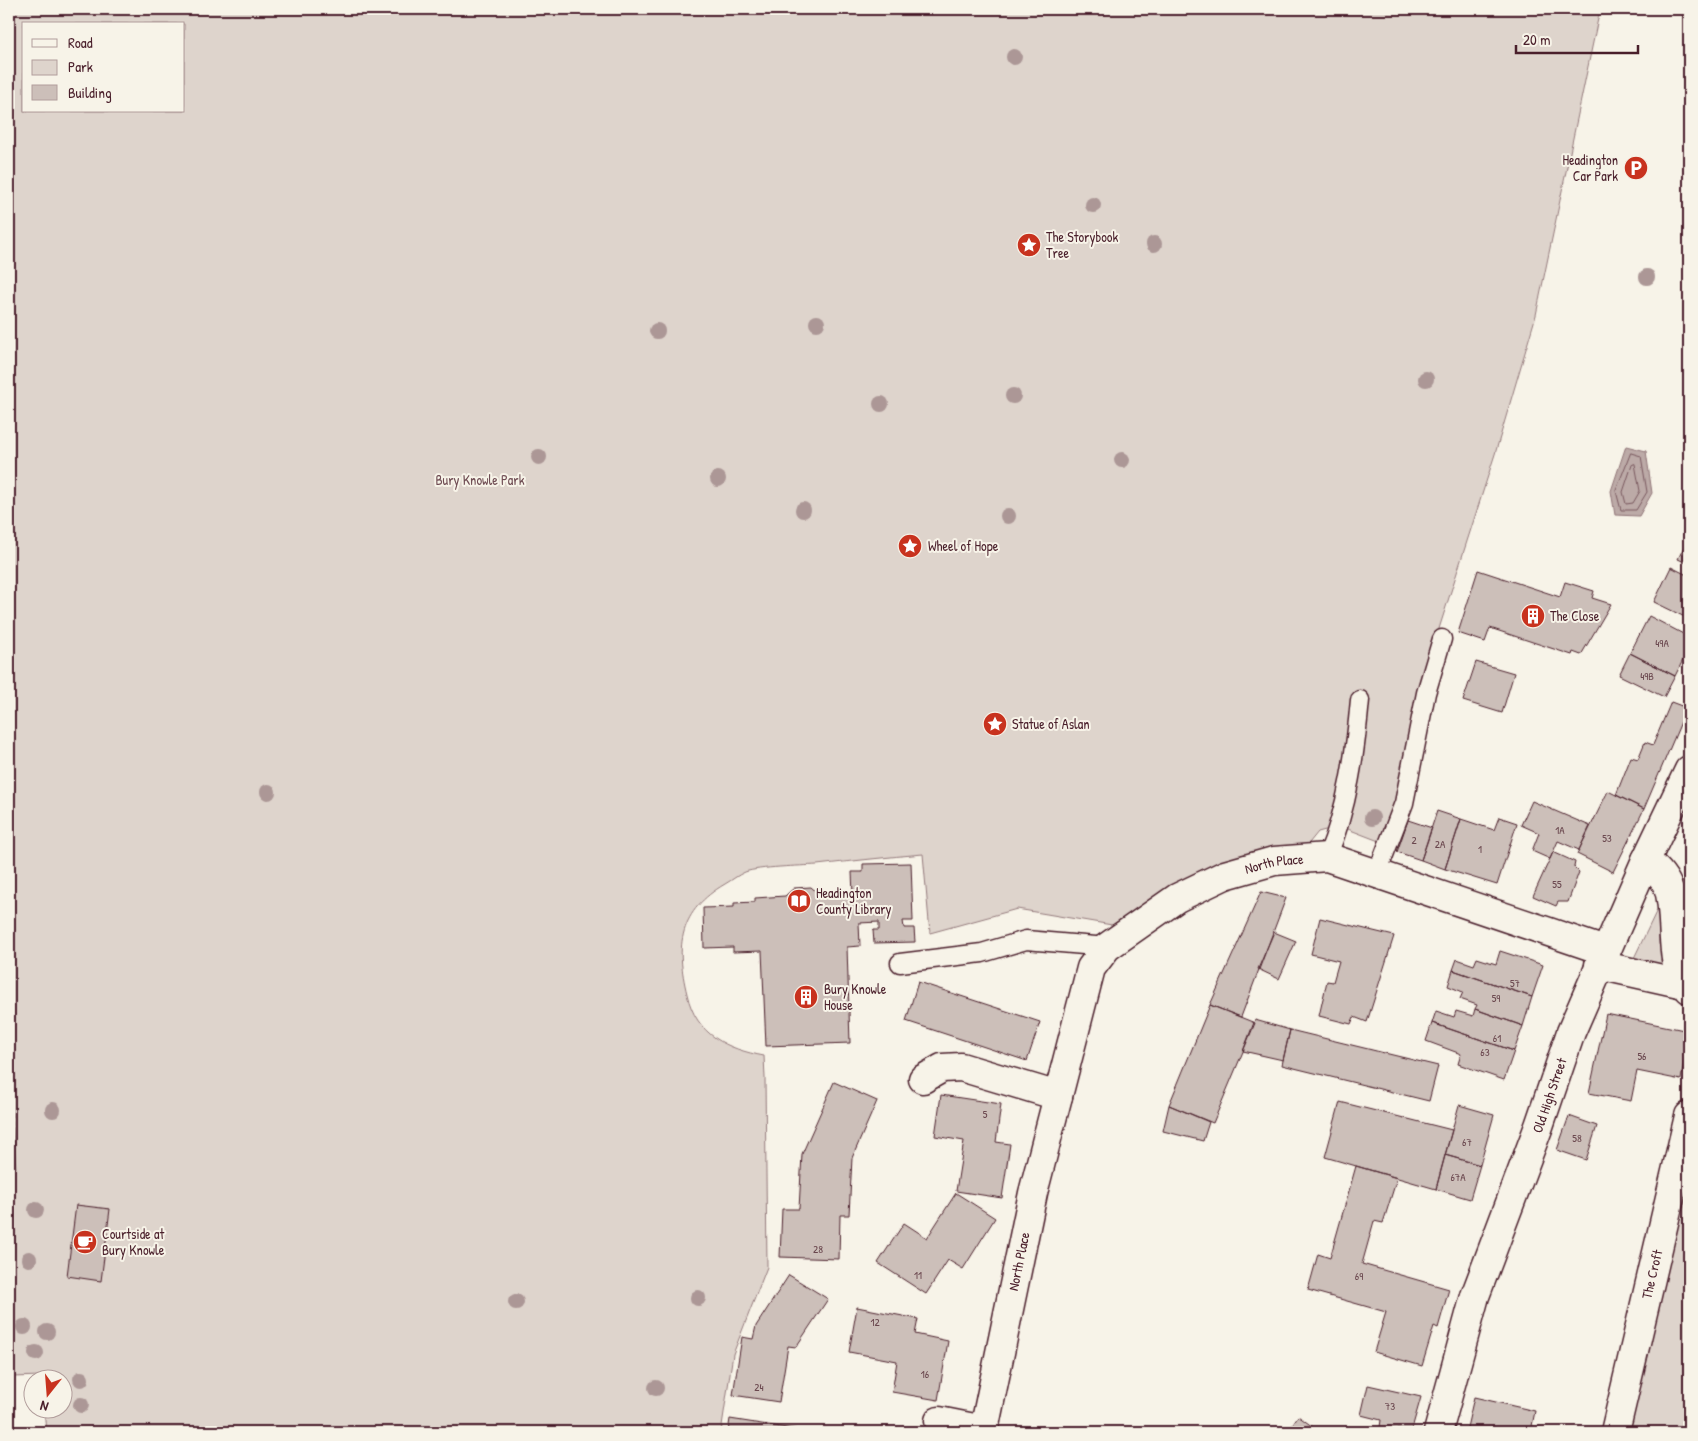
<svg xmlns="http://www.w3.org/2000/svg" width="1698" height="1441" font-family="'Patrick Hand',sans-serif">
	<style>
		.green { fill: #ded4cc; stroke: #947a7c; fill-rule: evenodd }
		.water { fill: #bcaaa7; stroke: #8e7275 }
		.lines { fill: none; stroke-linecap: round; stroke-linejoin: round }
		.shore { stroke: #78575d; stroke-width: 1 }
		.building { fill: #ccbfb9; stroke: #4a1f2b }
		.lane-casing { stroke: #4a1f2b; stroke-width: 21 }
		.street-casing { stroke: #4a1f2b; stroke-width: 31 }
		.lane { stroke: #f7f3e8; stroke-width: 18 }
		.street { stroke: #f7f3e8; stroke-width: 28 }
		.tree { fill: #ac9796 }
		.labels { text-anchor: middle; stroke-width: 4; stroke-linejoin: round; paint-order: stroke }
		.number-label { font-size: 11px; fill: #6a474e }
		.poi-label { font-size: 14px; fill: #4a1f2b; stroke: #f7f3e8; text-anchor: start }
		.park-label { font-size: 14px; fill: #6f4c53; stroke: #f7f3e8 }
		.street-label { font-size: 14px; fill: #4a1f2b; stroke: #f7f3e8 }
	</style>
	<rect width="100%" height="100%" fill="#f7f3e8"/>
	<filter id="ink" filterUnits="userSpaceOnUse"><feTurbulence type="fractalNoise" baseFrequency=".02" numOctaves="2"/><feDisplacementMap in="SourceGraphic" scale="10" xChannelSelector="R" yChannelSelector="G"/><feConvolveMatrix kernelMatrix="1 2 1 2 8 2 1 2 1" color-interpolation-filters="sRGB"/></filter>
	<g filter="url(#ink)">
		<path class="green" d="M9,9H1600L1536,315L1495,454L1420,688L1402,798L1384,843L1340,826L1318,832L1305,848L1172,887L1112,925L1017,909L930,933L923,854C888,857 852,861 817,865C800,866 759,867 745,872C738,875 732,880 725,884C679,911 675,945 687,994C696,1035 727,1049 764,1056L765,1078L767,1267L733,1354L721,1432H46L44,1409L62,1408V1378H42L41,1376L13,1377L9,1321V1169L16,1168L9,1082ZM24,24H184V111H24Z
			M1689,881V969L1681,917Z
			M1658,908L1659,944L1664,959L1672,972L1634,958Z
			M1689,1176V1432H1627Z"/>
		<path class="water" d="M1626,446L1646,451L1652,493L1639,516L1615,515L1611,491Z"/>
		<g class="lines">
			<path class="shore" d="M1631,453L1641,456L1647,492L1636,510H1621L1616,491Z
				M1635,464L1640,491L1633,503L1626,504L1623,492L1632,465Z"/>
		</g>
		<path class="building" d="M1689,537V564L1678,559Z
			M1671,567L1689,576V619L1654,602Z
			M1478,570L1560,597L1565,582L1594,591L1592,598L1611,604L1581,655L1573,652L1572,655L1490,628L1485,642L1458,633Z
			M1649,616L1689,637V648L1675,676L1630,653Z
			M1630,653L1675,676L1664,697L1619,675Z
			M1476,662L1514,673L1502,713L1463,701Z
			M1671,702L1687,708L1644,809L1616,795L1631,757L1638,759L1645,742L1653,745Z
			M1608,791L1644,809L1613,872L1577,854Z
			M1532,801L1590,826L1579,850L1558,841L1550,859L1532,851L1539,833L1521,825Z
			M1437,811L1461,819L1445,869L1421,860Z
			M1499,817L1517,823L1497,885L1445,869L1461,819L1494,830Z
			M1408,820L1432,828L1421,860L1397,852Z
			M1553,852L1575,862L1574,867L1579,872L1568,902H1558L1556,906L1533,896Z
			M911,863L913,921H903L904,928H914L915,942L874,943L873,930H879V922L859,923L860,946L847,947L850,1043L766,1046L762,951L733,952V947L704,948L703,908L734,907V903L755,902V898L785,896L794,888L811,887L820,895H853L852,872H863V864Z
			M1261,892L1286,898L1241,1017L1210,1005Z
			M1320,918L1394,936L1367,1022L1354,1017L1351,1024L1319,1016L1327,981L1333,982L1339,961L1311,954Z
			M1274,932L1296,941L1279,979L1258,969Z
			M1500,951L1543,965L1532,997L1453,970L1457,959L1474,965L1477,958L1496,964Z
			M1453,970L1532,997L1523,1026L1475,1009L1477,1005L1460,999L1463,992L1448,986Z
			M918,982L1040,1022L1027,1061L906,1021Z
			M1210,1005L1255,1023L1213,1123L1169,1105Z
			M1475,1009L1523,1026L1514,1051L1432,1023L1436,1011L1454,1017L1456,1011L1473,1016Z
			M1606,1014L1689,1031L1681,1080L1637,1071L1631,1101L1589,1093Z
			M1255,1020L1290,1030L1283,1060L1243,1051Z
			M1432,1023L1514,1051L1504,1080L1458,1064L1461,1054L1426,1041Z
			M1290,1030L1438,1066L1429,1101L1282,1065Z
			M834,1082L877,1101L852,1158L849,1215H840L839,1259L780,1257L782,1209H799L802,1154Z
			M941,1095L1001,1104L996,1142L1010,1144L1002,1198L956,1191L964,1141L935,1136Z
			M1340,1102L1452,1130L1436,1189L1325,1157Z
			M1169,1105L1209,1122L1203,1141L1163,1131Z
			M1459,1105L1494,1115L1480,1165L1445,1155Z
			M1569,1116L1597,1126L1586,1160L1557,1150Z
			M1445,1155L1480,1165L1470,1199L1436,1189Z
			M1356,1166L1397,1178L1383,1223L1374,1221L1362,1264L1449,1289L1438,1328L1434,1326L1422,1366L1374,1352L1386,1312L1308,1290L1318,1254L1330,1258Z
			M956,1193L995,1218L963,1269L948,1260L926,1294L878,1263L904,1223L927,1238Z
			M76,1205L110,1209L101,1281L67,1276Z
			M789,1275L828,1299L796,1347L788,1346L779,1402L733,1395L742,1337L753,1339L756,1326Z
			M857,1307L918,1319L915,1334L948,1341L938,1400L892,1392L897,1361L849,1352Z
			M1368,1385L1421,1397L1411,1432L1380,1427L1381,1420L1361,1415Z
			M1474,1397L1535,1411L1532,1426L1543,1428L1542,1432H1466Z
			M1298,1416L1320,1432H1287Z
			M730,1419L812,1432H728Z
			M1380,1427L1406,1432H1379Z"/>
		<g class="lines">
			<g class="lane-casing">
				<path id="lane" d="M1327,857C1348,807 1355,754 1360,700
					M1377,873L1404,803L1426,693L1442,639
					M900,963L982,953L1026,940L1107,947"/>
			</g>
			<g class="street-casing">
				<g id="street">
					<path d="M1646,860C1655,868 1663,875 1668,887C1678,913 1667,968 1689,989"/>
					<path d="M1599,965L1684,984"/>
					<path d="M923,1079L942,1068L961,1067L1058,1096"/>
					<path id="s1" d="M939,1421L984,1430L1033,1193L1091,968L1107,947L1177,898L1225,875L1274,861L1327,857L1605,951"/>
					<path id="s2" d="M1438,1432L1475,1296L1539,1126L1571,1032L1646,860L1689,770"/>
					<path id="s3" d="M1615,1432L1689,1116"/>
				</g>
			</g>
			<use href="#lane" class="lane"/>
			<use href="#street" class="street"/>
		</g>
		<g class="tree">
			<circle cx="1014" cy="57" r="8"/>
			<circle cx="1093" cy="205" r="8"/>
			<circle cx="1154" cy="244" r="8"/>
			<circle cx="1647" cy="277" r="8"/>
			<circle cx="817" cy="323" r="8"/>
			<circle cx="657" cy="331" r="8"/>
			<circle cx="1426" cy="379" r="8"/>
			<circle cx="1013" cy="396" r="8"/>
			<circle cx="881" cy="404" r="8"/>
			<circle cx="539" cy="457" r="8"/>
			<circle cx="1122" cy="460" r="8"/>
			<circle cx="718" cy="479" r="8"/>
			<circle cx="803" cy="510" r="8"/>
			<circle cx="1008" cy="516" r="8"/>
			<circle cx="268" cy="792" r="8"/>
			<circle cx="1372" cy="818" r="8"/>
			<circle cx="53" cy="1110" r="8"/>
			<circle cx="36" cy="1210" r="8"/>
			<circle cx="29" cy="1259" r="8"/>
			<circle cx="698" cy="1298" r="8"/>
			<circle cx="516" cy="1302" r="8"/>
			<circle cx="24" cy="1327" r="8"/>
			<circle cx="47" cy="1332" r="8"/>
			<circle cx="36" cy="1353" r="8"/>
			<circle cx="81" cy="1379" r="8"/>
			<circle cx="656" cy="1388" r="8"/>
			<circle cx="81" cy="1405" r="8"/>
		</g>
	</g>
	<defs>
		<g id="parking-disc" transform="scale(1.25)"><circle r="9.5" fill="#c8321e" stroke="#f7f3e8"/><path d="M-3.5-5.5H1a3.5 3.5 0 0 1 0 7H-1V5.5H-3.5ZM-1-3.4V-.6H.8a1.4 1.4 0 0 0 0-2.8Z" fill="#fff"/></g>
		<g id="sight-disc" transform="scale(1.25)"><circle r="9.5" fill="#c8321e" stroke="#f7f3e8"/><path d="M0-6L1.8-2.2L6-1.7L2.9 1.2L3.7 5.4L0 3.3L-3.7 5.4L-2.9 1.2L-6-1.7L-1.8-2.2Z" fill="#fff"/></g>
		<g id="building-disc" transform="scale(1.25)"><circle r="9.5" fill="#c8321e" stroke="#f7f3e8"/><path d="M-4-6H4V6H1V3H-1V6H-4ZM-2.5-4.3h1.7v1.8h-1.7ZM.8-4.3h1.7v1.8H.8ZM-2.5-1h1.7V.8h-1.7ZM.8-1h1.7V.8H.8Z" fill="#fff"/></g>
		<g id="library-disc" transform="scale(1.25)"><circle r="9.5" fill="#c8321e" stroke="#f7f3e8"/><path d="M-6-4Q-3-5.5-.7-3.5V5Q-3 3-6 4ZM6-4Q3-5.5 .7-3.5V5Q3 3 6 4Z" fill="#fff"/></g>
		<g id="cafe-disc" transform="scale(1.25)"><circle r="9.5" fill="#c8321e" stroke="#f7f3e8"/><path d="M-5.5-4.5H6V0H3Q3 3.5 0 3.5H-2.5Q-5.5 3.5-5.5 0ZM3-3.2v2h1.7v-2ZM-6 4.5H4V6H-6Z" fill="#fff"/></g>
	</defs>
	<g fill-rule="evenodd">
		<use href="#parking-disc" x="1636" y="168"/>
		<use href="#sight-disc" x="1029" y="245"/>
		<use href="#sight-disc" x="910" y="546"/>
		<use href="#building-disc" x="1533" y="616"/>
		<use href="#sight-disc" x="995" y="724"/>
		<use href="#library-disc" x="799" y="901"/>
		<use href="#building-disc" x="806" y="997"/>
		<use href="#cafe-disc" x="85" y="1242"/>
	</g>
	<g class="labels">
		<g class="number-label">
			<text x="1662" y="647">49A</text>
			<text x="1647" y="680">49B</text>
			<text x="1560" y="834">1A</text>
			<text x="1607" y="842">53</text>
			<text x="1414" y="844">2</text>
			<text x="1440" y="848">2A</text>
			<text x="1480" y="853">1</text>
			<text x="1557" y="888">55</text>
			<text x="1515" y="987">57</text>
			<text x="1496" y="1002">59</text>
			<text x="1497" y="1042">61</text>
			<text x="1485" y="1056">63</text>
			<text x="1642" y="1060">56</text>
			<text x="985" y="1118">5</text>
			<text x="1577" y="1142">58</text>
			<text x="1467" y="1146">67</text>
			<text x="1458" y="1181">67A</text>
			<text x="818" y="1253">28</text>
			<text x="918" y="1279">11</text>
			<text x="1359" y="1280">69</text>
			<text x="875" y="1326">12</text>
			<text x="925" y="1378">16</text>
			<text x="759" y="1391">24</text>
			<text x="1390" y="1410">73</text>
		</g>
		<g class="poi-label">
			<text x="1618" y="165" text-anchor="end">Headington<tspan x="1618" dy="16">Car Park</tspan></text>
			<text x="1046" y="242">The Storybook<tspan x="1046" dy="16">Tree</tspan></text>
			<text x="928" y="551">Wheel of Hope</text>
			<text x="1550" y="621">The Close</text>
			<text x="1012" y="729">Statue of Aslan</text>
			<text x="816" y="898">Headington<tspan x="816" dy="16">County Library</tspan></text>
			<text x="824" y="994">Bury Knowle<tspan x="824" dy="16">House</tspan></text>
			<text x="102" y="1239">Courtside at<tspan x="102" dy="16">Bury Knowle</tspan></text>
		</g>
		<g class="park-label">
			<text x="480" y="485">Bury Knowle Park</text>
		</g>
		<g class="street-label">
			<text dy="5" stroke="none"><textPath href="#s1" startOffset="736">North Place</textPath></text>
			<text dy="5" stroke="none"><textPath href="#s2" startOffset="355">Old High Street</textPath></text>
			<text dy="5" stroke="none"><textPath href="#s1" startOffset="218">North Place</textPath></text>
			<text dy="5" stroke="none"><textPath href="#s3" startOffset="162">The Croft</textPath></text>
		</g>
	</g>
	<rect width="1698" height="1441" fill="none" stroke="#f7f3e8" stroke-width="30"/>
	<rect x="15" y="15" width="1668" height="1411" fill="none" stroke="#4a1f2b" stroke-width="2" filter="url(#ink)"/>
	<rect x="22" y="22" width="162" height="90" fill="#f7f3e8" stroke="#b29e9c"/>
	<rect x="32" y="39" width="25" height="8" fill="#f7f3e8" stroke="#b29e9c"/>
	<text x="68" y="48" font-size="15" fill="#4a1f2b">Road</text>
	<rect x="32" y="60" width="25" height="15" fill="#ded4cc" stroke="#b29e9c"/>
	<text x="68" y="72" font-size="15" fill="#4a1f2b">Park</text>
	<rect x="32" y="85" width="25" height="15" fill="#ccbfb9" stroke="#b29e9c"/>
	<text x="68" y="98" font-size="15" fill="#4a1f2b">Building</text>
	<g transform="translate(48 1394) rotate(197)"><circle r="24" fill="#f7f3e8" stroke="#b29e9c"/>
	<path d="M0-4L9 19L0 12L-9 19Z" fill="#c8321e"/>
	<text y="-8" font-size="14" font-weight="bold" text-anchor="middle" fill="#4a1f2b">N</text>
	</g>
	<path d="M1516 45v8h122v-8" fill="none" stroke="#4a1f2b" stroke-width="2.5"/>
	<text x="1523" y="45" font-size="15" fill="#4a1f2b" stroke="#f7f3e8" stroke-width="4" paint-order="stroke">20 m</text>
</svg>
